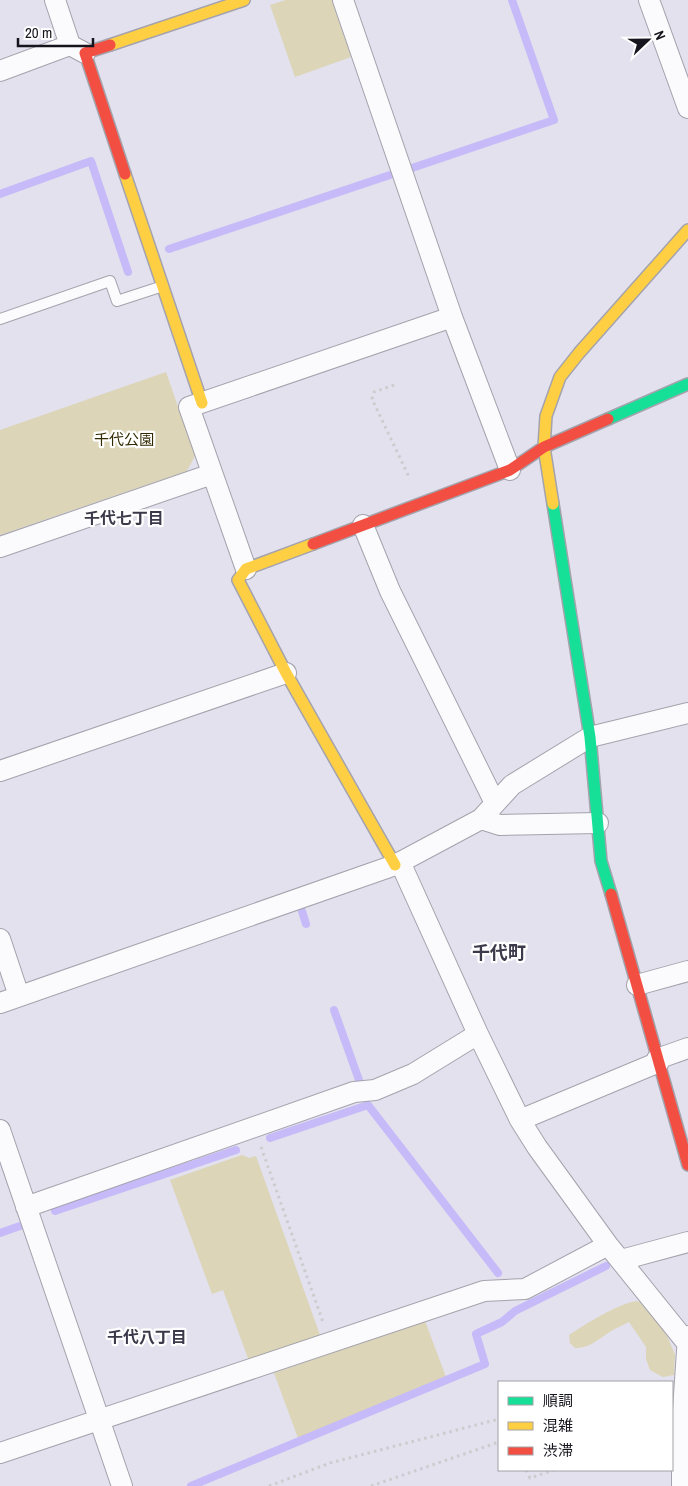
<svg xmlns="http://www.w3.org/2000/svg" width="688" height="1486" font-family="'Archivo Narrow','Noto Sans JP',sans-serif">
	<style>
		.green { fill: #dcd5b7 }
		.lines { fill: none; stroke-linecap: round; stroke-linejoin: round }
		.stream { stroke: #c6baf9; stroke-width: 8 }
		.lane-casing { stroke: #a4a3ad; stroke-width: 12 }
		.street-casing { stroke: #a4a3ad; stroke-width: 22 }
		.fast-casing { stroke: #a4a3ad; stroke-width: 14 }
		.slow-casing { stroke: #a4a3ad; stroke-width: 14 }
		.jam-casing { stroke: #a4a3ad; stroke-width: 14 }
		.path { stroke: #cccccf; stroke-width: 3; stroke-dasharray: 2.5 4; stroke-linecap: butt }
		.lane { stroke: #fbfafc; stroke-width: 10 }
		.street { stroke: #fbfafc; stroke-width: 20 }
		.fast { stroke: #16e098; stroke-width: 11 }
		.slow { stroke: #ffcf43; stroke-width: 11 }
		.jam { stroke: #f24e42; stroke-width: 11 }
		.labels { text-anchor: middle; stroke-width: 4.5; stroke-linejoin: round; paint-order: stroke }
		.park-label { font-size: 15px; fill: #322a00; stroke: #fff }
		.neighbourhood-label { font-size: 16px; font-weight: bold; fill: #3b394a; stroke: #fff }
		.quarter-label { font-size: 18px; font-weight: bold; fill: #3b394a; stroke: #fff }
	</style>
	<rect width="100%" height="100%" fill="#e2e1ed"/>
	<path class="green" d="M286,0H332L351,57L295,77L270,5Z
		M166,372L195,456L187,471L0,535V430Z
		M242,1155L249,1158L256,1156L320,1335L249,1361L223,1290L212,1294L170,1180Z
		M637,1301L647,1305L668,1338L675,1355L674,1375L663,1377L650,1370L646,1359V1347L629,1322C623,1325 617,1328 611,1331C600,1338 589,1349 575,1348L570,1343L569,1335C586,1324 617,1304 637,1301Z
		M425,1321L446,1377L298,1438L274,1373Z"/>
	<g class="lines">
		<path class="stream" d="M412,168L554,120L512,0
			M0,194L91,161L128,272
			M169,249L390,175
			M302,911L306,924
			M334,1010L359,1080
			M270,1138L368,1105L498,1273
			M55,1211L236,1150
			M0,1233L20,1226
			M191,1486L485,1364L476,1334L502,1322L515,1311L606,1266"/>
		<g class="lane-casing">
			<path id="lane" d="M0,319L110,281L117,301L163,286"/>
		</g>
		<g class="street-casing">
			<path id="street" d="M55,0L70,45
				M343,0L452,317L510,470
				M649,0L688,108
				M0,71L70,45L85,53
				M363,525L390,591L495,803
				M0,547L212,474
				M246,569L189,407L452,317
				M0,771L286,673
				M481,819L500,825L598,823
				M400,862L478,1034L520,1120L537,1147L608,1245L687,1343
				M0,939L19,996
				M637,985L688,971
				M0,1003L395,865L481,819L512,785L590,737L688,713
				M657,1059L688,1048
				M520,1120L659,1062
				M0,1130L122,1486
				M26,1207L354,1092L375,1090L413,1074L478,1034
				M621,1260L688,1242
				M0,1453L484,1291L525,1289L608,1245
				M682,1486V1425L688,1336"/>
		</g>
		<g class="fast-casing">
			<path id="fast" d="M608,419L688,384
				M553,504L590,737L601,861L611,894"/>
		</g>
		<g class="slow-casing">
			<path id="slow" d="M110,45L244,0
				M125,174L202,403
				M553,504L544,447L546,416L560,377L579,353L688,230
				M313,544L246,569L238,580L286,673L395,865"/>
		</g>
		<g class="jam-casing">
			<path id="jam" d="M110,45L85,53L125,174
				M313,544L510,470L544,447L608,419
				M611,894L688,1165"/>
		</g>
		<path class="path" d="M394,385L374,392L372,399L410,479
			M261,1147L323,1322
			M526,1470L530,1478L554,1470
			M269,1486L330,1463L499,1419
			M371,1486L499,1442"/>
		<use href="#lane" class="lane"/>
		<use href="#street" class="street"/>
		<use href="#fast" class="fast"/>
		<use href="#slow" class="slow"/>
		<use href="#jam" class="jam"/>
	</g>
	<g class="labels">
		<g class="park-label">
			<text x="124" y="445">千代公園</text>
		</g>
		<g class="neighbourhood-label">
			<text x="124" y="524">千代七丁目</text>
			<text x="147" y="1343">千代八丁目</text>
		</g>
		<g class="quarter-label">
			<text x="499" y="959">千代町</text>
		</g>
	</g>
	<rect x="498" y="1381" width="175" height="90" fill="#ffffff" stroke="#a2a1a5"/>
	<rect x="508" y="1397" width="25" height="8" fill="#16e098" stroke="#a2a1a5"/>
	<text x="543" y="1406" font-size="15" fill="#16151d">順調</text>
	<rect x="508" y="1422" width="25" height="8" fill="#ffcf43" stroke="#a2a1a5"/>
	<text x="543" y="1431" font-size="15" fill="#16151d">混雑</text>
	<rect x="508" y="1447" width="25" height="8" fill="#f24e42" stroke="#a2a1a5"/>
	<text x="543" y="1456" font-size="15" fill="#16151d">渋滞</text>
	<g transform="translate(648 40) rotate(68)" stroke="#ffffff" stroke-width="4" paint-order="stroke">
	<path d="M0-4L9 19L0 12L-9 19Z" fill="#16151d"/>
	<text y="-8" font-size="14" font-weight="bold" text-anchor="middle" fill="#16151d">N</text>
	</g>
	<path d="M18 38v8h75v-8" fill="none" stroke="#16151d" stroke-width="2.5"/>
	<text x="25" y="38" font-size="15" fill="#16151d" stroke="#ffffff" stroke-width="4" paint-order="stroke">20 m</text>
</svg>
